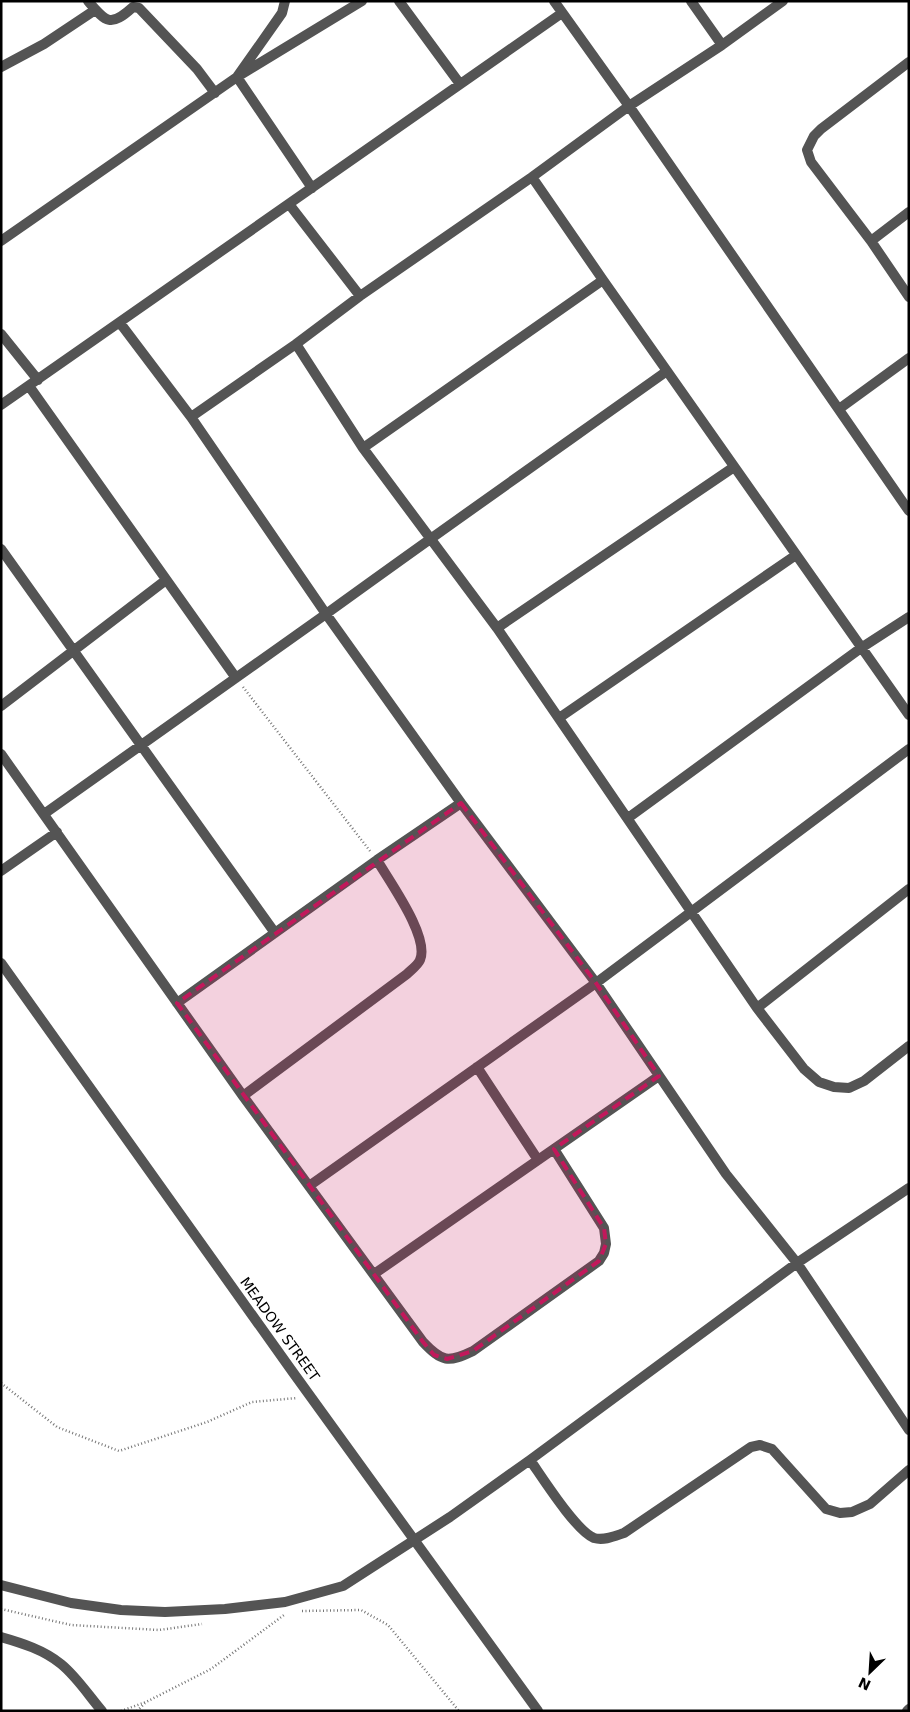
<svg xmlns="http://www.w3.org/2000/svg" width="910" height="1712" font-family="'DejaVu Sans',sans-serif">
	<style>
		.lines { fill: none; stroke-linecap: round; stroke-linejoin: round }
		.path { stroke: #767676; stroke-width: 2.5; stroke-dasharray: 1 2.5; stroke-linecap: butt }
		.minor { stroke: #545454; stroke-width: 10 }
		.tertiary { stroke: #545454; stroke-width: 10 }
		.marked { fill: #c2185b; fill-opacity: 0.2; stroke: #c2185b; stroke-width: 4; stroke-dasharray: 10 6; stroke-linejoin: round }
		.labels { text-anchor: middle; stroke-width: 4; stroke-linejoin: round; paint-order: stroke }
		.street-label { font-size: 14px; fill: #000; stroke: #fff }
	</style>
	<rect width="100%" height="100%" fill="#fff"/>
	<g class="lines">
		<path class="path" d="M243,687L370,851
			M1,1383L57,1427L119,1451L207,1422L252,1402L297,1398
			M1,1609L71,1625L159,1630L202,1624
			M302,1611L361,1610L388,1625L459,1711
			M121,1711L146,1702L211,1669L284,1615
			M137,1711L145,1703"/>
		<path class="minor" d="M88,1C106,22 110,28 133,7L139,8L197,69L215,93
			M285,1L282,13L237,77L312,188
			M399,1L460,84
			M554,1L629,106L909,511
			M691,1L722,45
			M909,62L821,129L814,136L807,150L811,162L871,241L909,297
			M1,67L44,44L95,10
			M532,177L603,280L909,715
			M289,204L360,296
			M1,241L237,77L362,1
			M871,241L909,212
			M120,323L191,417L326,614L461,803L596,983L726,1174L797,1263L909,1430
			M1,334L38,380
			M296,344L363,448L497,628L757,1008L804,1069L819,1082L834,1087L849,1088L864,1081L909,1046
			M29,386L236,678
			M1,405L562,13
			M839,409L909,358
			M191,417L296,344L360,296L532,177L629,106L722,45L783,1
			M363,448L603,280
			M1,549L275,933
			M497,628L734,467
			M1,706L166,580
			M559,718L796,555
			M1,754L243,1096L423,1342C442,1362 448,1363 473,1351L599,1261L604,1253L606,1244L604,1228L554,1149
			M44,814C137,747 232,681 326,614C439,532 553,452 667,371
			M628,818L861,648L909,617
			M1,871L57,832
			M177,1003L377,860L461,803
			M757,1008L909,889
			M477,1067L538,1160
			M243,1096L407,974C411,970 418,965 420,960C430,937 389,881 377,860
			M309,1186L596,983L909,749
			M374,1274L659,1076
			M530,1460C542,1477 576,1531 594,1538C604,1541 615,1536 624,1533L751,1447L760,1445L772,1449L826,1509L840,1513L852,1512L870,1504L909,1470
			M1,1585L71,1603L121,1610L165,1612L225,1609L285,1602L343,1586L450,1517L530,1460L797,1263L909,1188
			M1,1637C22,1643 44,1650 61,1664C77,1677 89,1696 102,1711
			M907,1711L909,1709"/>
		<path class="tertiary" d="M1,963L292,1371L538,1711"/>
	</g>
	<path class="marked" d="M461,803L596,983L659,1076L554,1149L604,1228L606,1244L599,1261L473,1351L447,1359L434,1355L423,1342L177,1003Z"/>
	<g class="labels">
		<g class="street-label">
			<text transform="translate(280 1329) rotate(54)" y="5">MEADOW STREET</text>
		</g>
	</g>
	<rect width="910" height="1712" fill="none" stroke="#000000" stroke-width="5"/>
	<g transform="translate(870 1672) rotate(205)" stroke="#ffffff" stroke-width="4" paint-order="stroke">
	<path d="M0-4L9 19L0 12L-9 19Z" fill="#000000"/>
	<text y="-8" font-size="14" font-weight="bold" text-anchor="middle" fill="#000000">N</text>
	</g>
</svg>
